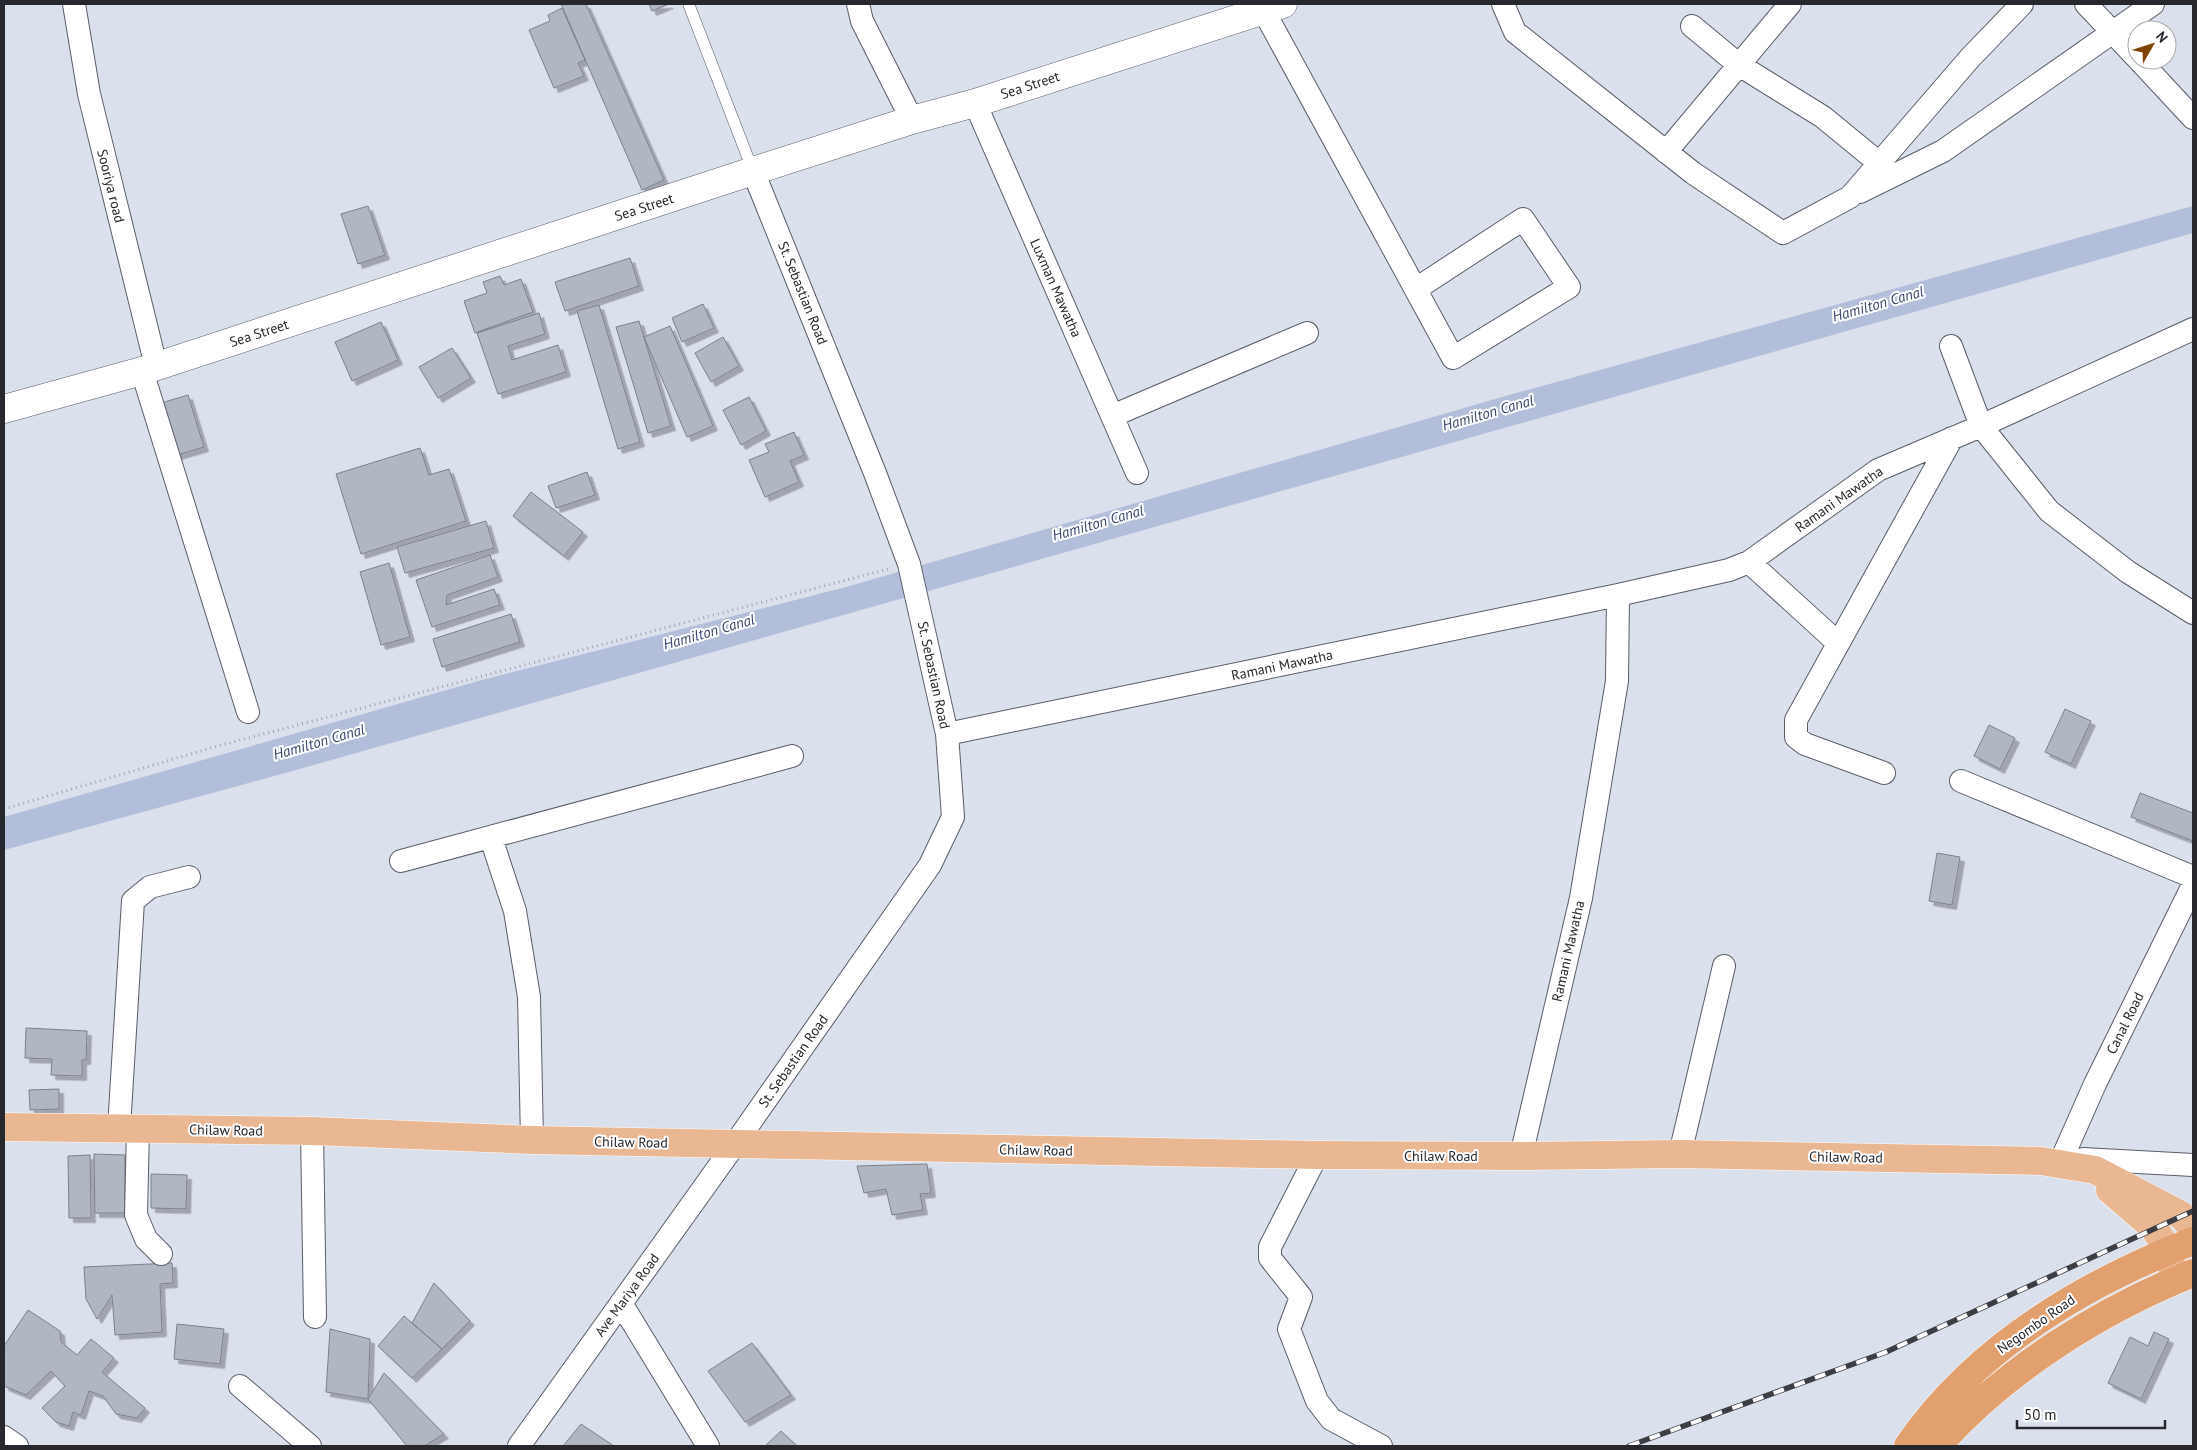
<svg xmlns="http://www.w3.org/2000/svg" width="2197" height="1450" font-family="'PT Sans',sans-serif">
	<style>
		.water { fill: #b3bedb }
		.building { fill: #b0b6c2; stroke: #7b808c; filter: url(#shadow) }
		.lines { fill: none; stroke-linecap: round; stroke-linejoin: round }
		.service-casing { stroke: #595d68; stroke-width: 12 }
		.minor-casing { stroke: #595d68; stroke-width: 24 }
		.tertiary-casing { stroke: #595d68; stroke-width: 29 }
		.primary-casing { stroke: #fff; stroke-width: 29 }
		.trunk-casing { stroke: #fff; stroke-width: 29 }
		.path { stroke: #9fa3ad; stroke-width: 3; stroke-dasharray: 1 4; stroke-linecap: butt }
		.service { stroke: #fff; stroke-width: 11 }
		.minor { stroke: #fff; stroke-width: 22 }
		.tertiary { stroke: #fff; stroke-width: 28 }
		.primary { stroke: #e9b892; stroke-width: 28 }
		.trunk { stroke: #e2a06e; stroke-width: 28 }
		.rail-casing { stroke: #3c3e44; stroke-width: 5.5 }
		.rail { stroke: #fff; stroke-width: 4; stroke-dasharray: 11; stroke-linecap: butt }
		.labels { text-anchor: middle; stroke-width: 4; stroke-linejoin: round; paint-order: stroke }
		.street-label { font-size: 14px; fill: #26282d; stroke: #fff }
		.water-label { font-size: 15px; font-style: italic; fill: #394872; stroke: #fff }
	</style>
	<defs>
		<filter id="shadow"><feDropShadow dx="4.5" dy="4.5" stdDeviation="0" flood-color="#0004"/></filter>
	</defs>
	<rect width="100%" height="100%" fill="#dbe0ed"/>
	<path class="water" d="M2193,206V233L289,772L4,850V817L478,681L846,587L1502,397Z"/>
	<path class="building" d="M561,4H586L664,180L642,190Z
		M649,4H669L652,11Z
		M562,8L585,60L578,63L584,76L554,88L529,30L550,21L548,15Z
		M368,206L385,255L358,264L341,214Z
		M630,258L639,286L565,311L555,282Z
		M500,276L504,285L521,279L533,312L475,333L464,301L487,293L483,282Z
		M703,304L714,328L682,342L672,318Z
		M599,305L640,442L618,449L577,311Z
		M539,313L545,334L508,346L512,360L558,345L566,372L498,394L477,333Z
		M639,321L671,426L648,433L616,327Z
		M381,322L398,360L352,381L335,342Z
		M670,326L713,426L687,437L644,337Z
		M723,337L739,366L711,382L695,353Z
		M452,348L471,378L438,398L419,367Z
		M188,395L204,447L177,455L161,403Z
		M749,397L766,431L741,445L723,410Z
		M794,432L804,455L790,461L799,482L765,497L749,460L769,452L765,444Z
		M420,448L429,475L449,469L466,521L361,554L336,474Z
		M587,472L595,495L556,508L548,486Z
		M531,492L583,532L564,556L513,516Z
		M486,521L494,548L405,573L397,547Z
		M490,555L498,577L447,595L446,605L494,589L500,605L432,627L416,580Z
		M389,563L410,637L381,645L360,572Z
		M511,614L520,642L442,667L433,639Z
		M2065,709L2091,721L2071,764L2045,752Z
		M1989,725L2015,738L2000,769L1974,756Z
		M2140,793L2193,813V841L2131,817Z
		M1937,853L1960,857L1952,905L1929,901Z
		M26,1028L87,1031L86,1060H82V1076L51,1075L52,1059L25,1058Z
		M59,1089V1109L30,1110L29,1090Z
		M94,1154L125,1155V1213H95Z
		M90,1155L91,1218H69L68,1156Z
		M927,1164L931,1193L920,1194L923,1210L892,1215L886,1189L864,1193L857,1166Z
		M151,1174L187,1175L186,1209L151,1208Z
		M172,1263L173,1283L160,1284L162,1332L115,1335L112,1295L97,1319L86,1299L84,1267Z
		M434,1283L470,1321L442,1349L412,1323Z
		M28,1310L60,1331L61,1342L77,1355L91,1339L114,1358L102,1372L145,1408L137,1418L116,1414L103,1396L89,1391L81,1415L73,1412L69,1426L56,1422L42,1408L65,1386L51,1371L26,1395L4,1386V1346Z
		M404,1316L442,1349L412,1378L378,1346Z
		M177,1324L224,1329L220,1364L174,1359Z
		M330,1329L370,1339L368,1399L326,1392Z
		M2154,1332L2169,1339L2141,1399L2108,1383L2130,1337L2148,1346Z
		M752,1343L791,1395L745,1422L708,1371Z
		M384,1373L444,1434L424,1446H407L368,1399Z
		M581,1424L614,1446H563Z
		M781,1431L797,1446H765Z"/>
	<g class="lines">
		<g class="service-casing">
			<path id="service" d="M689,5L753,171"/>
		</g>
		<g class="minor-casing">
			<path id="minor" d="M74,4L89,94L156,366
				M858,4L862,21L912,120
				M1260,4L1453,358L1569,287L1523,219L1416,289
				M1503,4L1515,32L1693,173L1783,233L1850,197L1970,58L2022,4
				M2086,4L2137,58
				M1692,26L1739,65L1823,117L1879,163
				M2139,60L2193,118
				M975,103L1137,473
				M1666,152L1790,4
				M1860,192L1943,151L2153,4
				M2193,329L1981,426L2049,511L2128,572L2193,613
				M142,371L248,712
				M1112,416L1307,333
				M1749,562L1838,643
				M947,734L1618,595L1729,570L1749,562L1878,470L1981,426L1951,346
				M1884,773L1805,744L1796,737V720L1952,438
				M1961,781L2193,877
				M491,838L515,911L529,997L532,1140
				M401,861L792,756
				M119,1128L133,901L150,887L189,877
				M138,1129L136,1215L146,1239L161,1254
				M312,1131L315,1317
				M1680,1154L1724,966
				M1317,1155L1270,1247V1258L1301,1297L1289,1329L1317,1401L1331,1419L1381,1446
				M1521,1156L1581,898L1617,681L1618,595
				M2076,1161L2083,1159L2193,1165
				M2060,1163L2095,1084L2193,885
				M621,1303L708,1446
				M240,1386L310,1446
				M4,1437L17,1446
				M519,1446L735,1144L930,865L953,817L947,734L909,564L875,473L753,171"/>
		</g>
		<g class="tertiary-casing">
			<path id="tertiary" d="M4,409L142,371L753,171L912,120L975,103L1283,4"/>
		</g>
		<g class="primary-casing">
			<path id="primary" d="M4,1127L312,1131L532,1140L1317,1155L1521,1156L1680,1154L2041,1161L2095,1170L2181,1215L2193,1229
				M2110,1190L2154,1228L2161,1239L2177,1279"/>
		</g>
		<g class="trunk-casing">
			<path id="trunk" d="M1908,1446C1976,1347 2083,1284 2193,1241
				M1937,1446C2005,1370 2099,1311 2193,1273"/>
		</g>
		<path class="path" d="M4,809L218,746L888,569"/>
		<use href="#service" class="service"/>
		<use href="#minor" class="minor"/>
		<use href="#tertiary" class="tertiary"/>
		<use href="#primary" class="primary"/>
		<use href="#trunk" class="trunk"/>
		<g class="rail-casing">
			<path id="rail" d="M1629,1446L1886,1352L2193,1211"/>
		</g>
		<use href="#rail" class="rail"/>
	</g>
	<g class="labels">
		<g class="street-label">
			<text transform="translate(1030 85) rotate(-18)" y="5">Sea Street</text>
			<text transform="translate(111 186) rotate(76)" y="5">Sooriya road</text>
			<text transform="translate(644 207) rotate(-18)" y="5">Sea Street</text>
			<text transform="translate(1056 288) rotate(66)" y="5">Luxman Mawatha</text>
			<text transform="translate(803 293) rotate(68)" y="5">St. Sebastian Road</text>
			<text transform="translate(259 333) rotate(-18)" y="5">Sea Street</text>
			<text transform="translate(1839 499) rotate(-35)" y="5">Ramani Mawatha</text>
			<text transform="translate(1282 665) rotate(-12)" y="5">Ramani Mawatha</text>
			<text transform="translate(934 675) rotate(78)" y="5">St. Sebastian Road</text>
			<text transform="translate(1568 951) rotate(-77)" y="5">Ramani Mawatha</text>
			<text transform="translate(2125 1023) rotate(-64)" y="5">Canal Road</text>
			<text transform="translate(793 1061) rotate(-55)" y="5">St. Sebastian Road</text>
			<text transform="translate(226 1130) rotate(1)" y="5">Chilaw Road</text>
			<text transform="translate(631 1142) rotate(1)" y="5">Chilaw Road</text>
			<text transform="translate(1036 1150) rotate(1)" y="5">Chilaw Road</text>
			<text x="1441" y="1161">Chilaw Road</text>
			<text transform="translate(1846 1157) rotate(1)" y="5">Chilaw Road</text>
			<text transform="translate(627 1295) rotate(-54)" y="5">Ave Mariya Road</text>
			<text transform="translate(2036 1324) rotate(-35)" y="5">Negombo Road</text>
		</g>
		<g class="water-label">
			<text transform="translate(1878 304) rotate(-16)" y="5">Hamilton Canal</text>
			<text transform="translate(1488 413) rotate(-16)" y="5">Hamilton Canal</text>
			<text transform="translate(1098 523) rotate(-16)" y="5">Hamilton Canal</text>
			<text transform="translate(709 632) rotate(-16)" y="5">Hamilton Canal</text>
			<text transform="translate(319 742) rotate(-16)" y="5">Hamilton Canal</text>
		</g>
	</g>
	<rect width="2197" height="1450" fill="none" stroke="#26282d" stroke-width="10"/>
	<g transform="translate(2152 45) rotate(51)"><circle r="24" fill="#ffffff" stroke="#a8a9ab"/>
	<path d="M0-4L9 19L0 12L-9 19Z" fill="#814303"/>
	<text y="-8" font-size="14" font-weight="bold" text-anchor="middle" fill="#26282d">N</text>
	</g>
	<path d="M2017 1420v8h148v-8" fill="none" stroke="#26282d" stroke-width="2.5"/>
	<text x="2024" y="1420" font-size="15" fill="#26282d" stroke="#ffffff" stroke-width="4" paint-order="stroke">50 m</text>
</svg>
